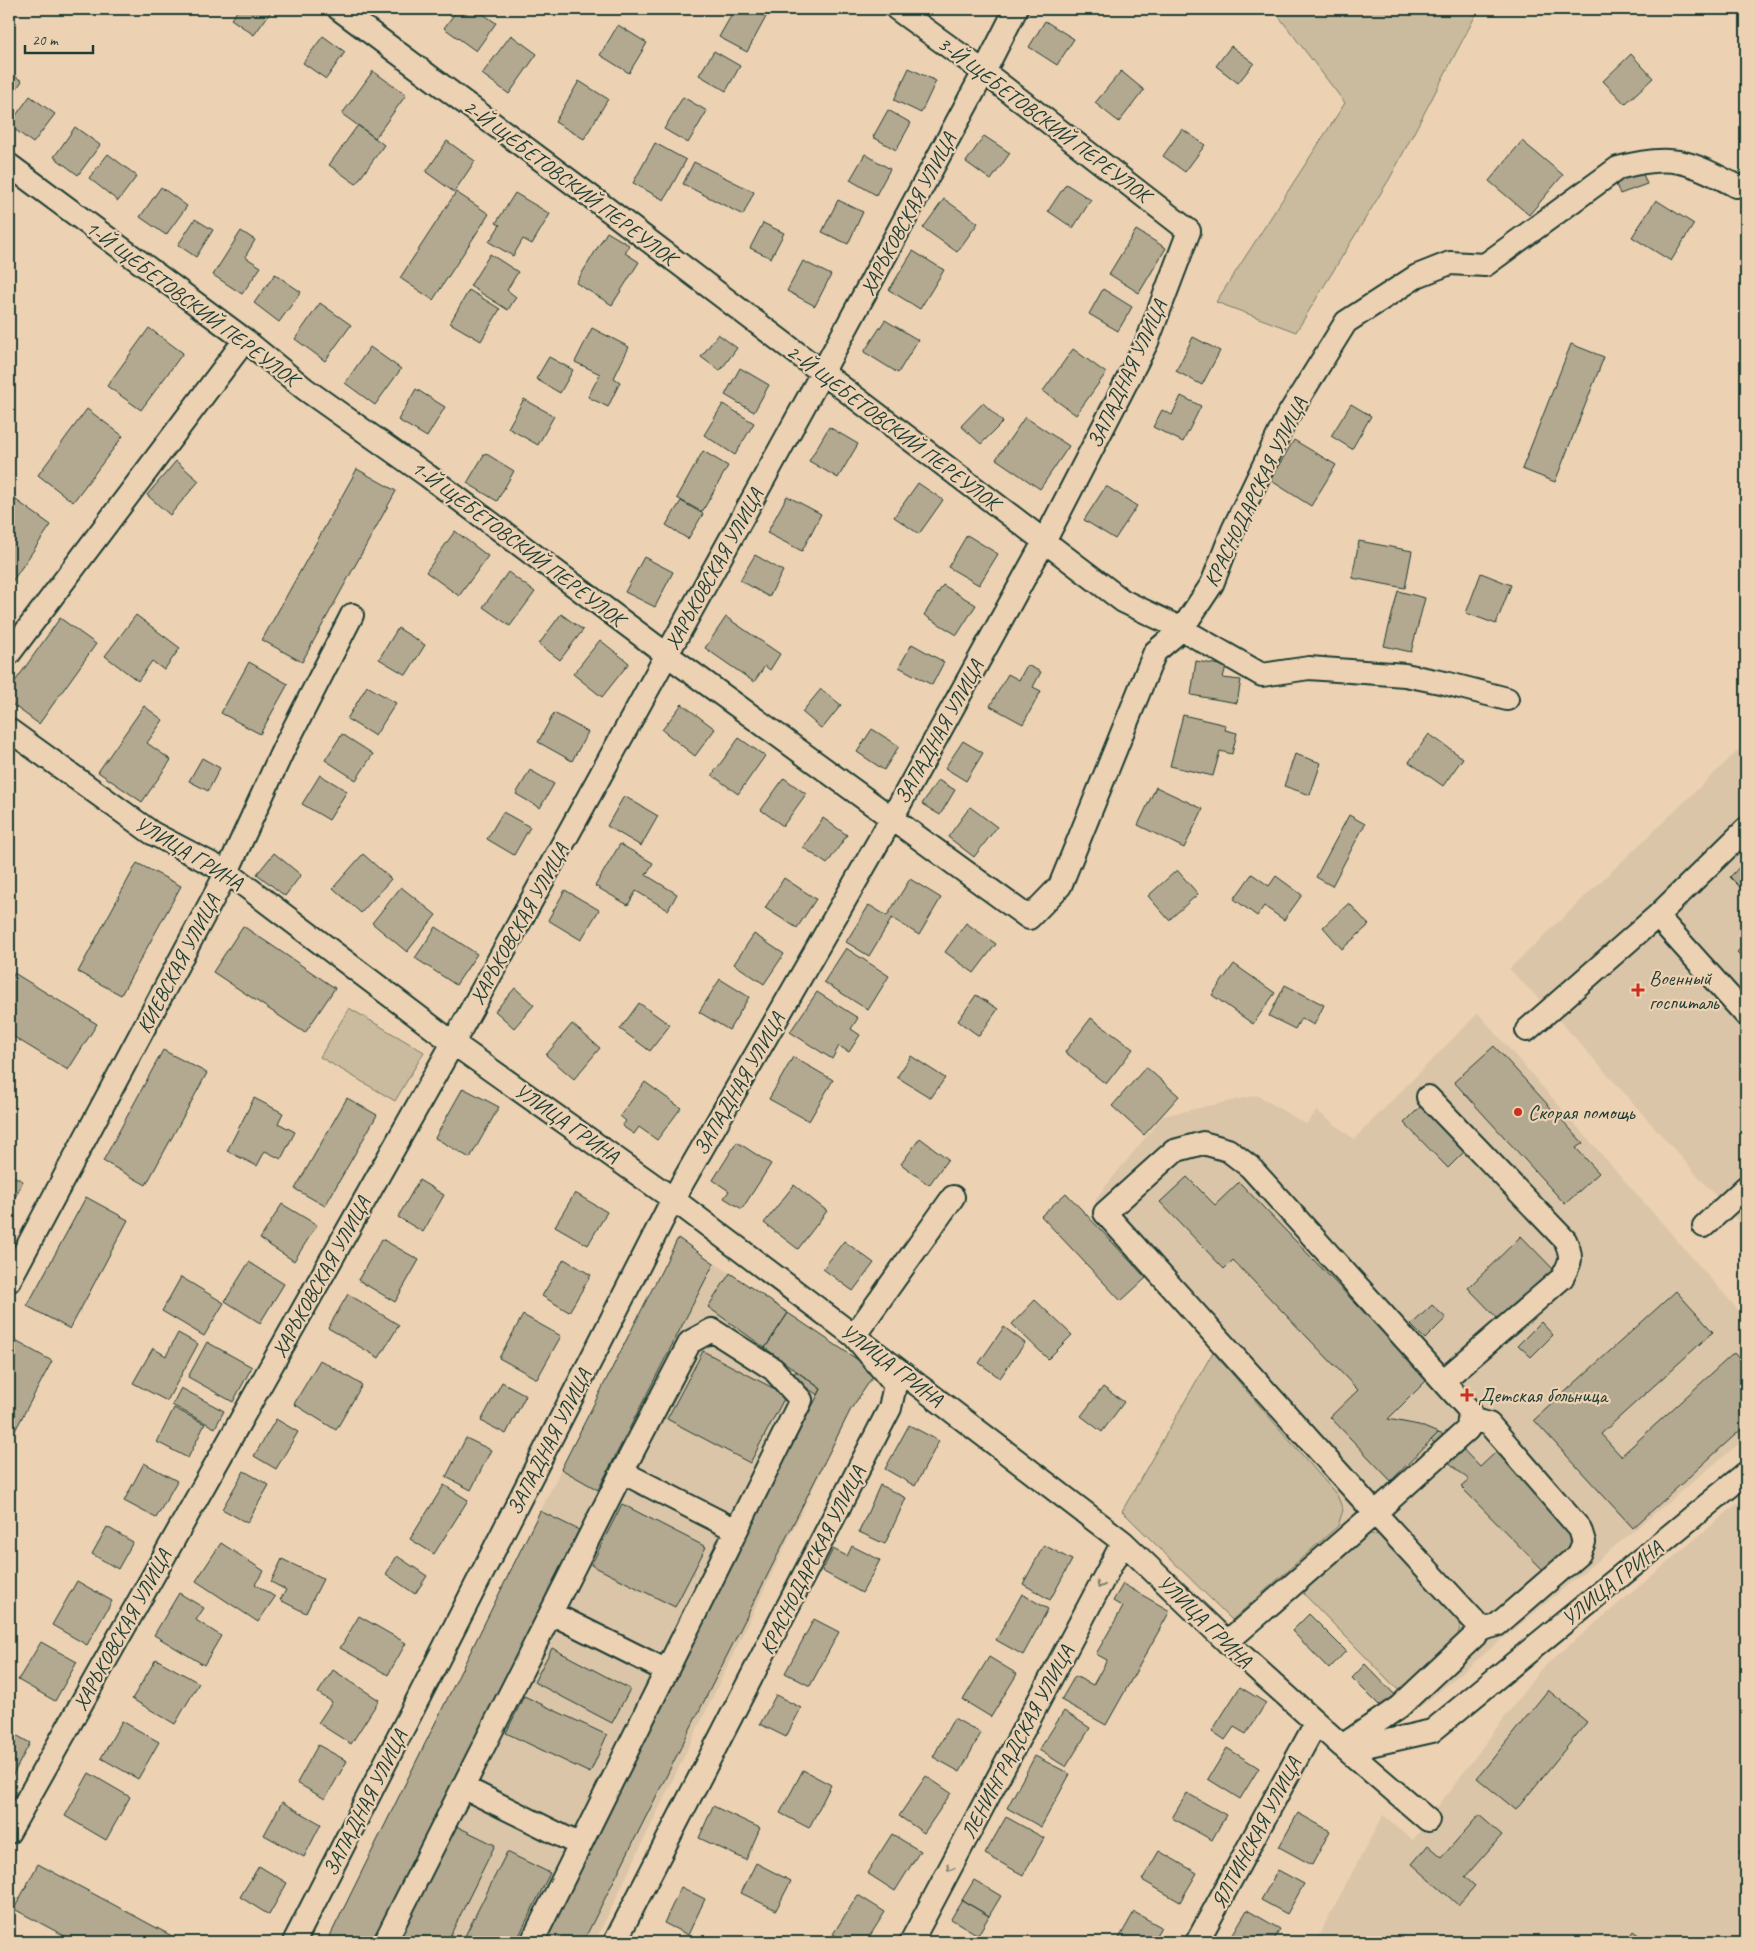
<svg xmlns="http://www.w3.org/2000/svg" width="1755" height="1951" font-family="Caveat,sans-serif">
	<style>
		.built { fill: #dbc5a8 }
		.green { fill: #caba9e; stroke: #747c69 }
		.building { fill: #b3a890; stroke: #1f3d34 }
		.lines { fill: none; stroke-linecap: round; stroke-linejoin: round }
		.minor-casing { stroke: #1f3d34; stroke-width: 26 }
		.minor { stroke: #ecd2b3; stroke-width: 22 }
		.oneway { stroke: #7b806d }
		.poi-dot { fill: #c8321e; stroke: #ecd2b3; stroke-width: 2 }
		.labels { text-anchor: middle; stroke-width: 4.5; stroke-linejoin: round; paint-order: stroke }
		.street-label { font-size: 21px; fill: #1f3d34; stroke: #ecd2b3 }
		.poi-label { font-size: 21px; fill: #1f3d34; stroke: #ecd2b3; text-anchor: start }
	</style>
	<rect width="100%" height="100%" fill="#ecd2b3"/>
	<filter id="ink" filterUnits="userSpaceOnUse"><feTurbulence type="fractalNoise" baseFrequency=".02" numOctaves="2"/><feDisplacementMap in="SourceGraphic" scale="10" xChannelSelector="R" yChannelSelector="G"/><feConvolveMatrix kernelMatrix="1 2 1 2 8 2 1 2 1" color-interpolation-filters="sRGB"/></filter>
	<g filter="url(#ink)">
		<path class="built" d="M1746,743V1230L1550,1010L1509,969Z
			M1478,1013L1746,1319V1438L1408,1717L1399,1707L1400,1692L1302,1593L1266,1624L1258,1617L1232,1620L1122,1511L1213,1352L1094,1212L1096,1198L1163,1116L1257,1095L1306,1124L1317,1111L1354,1139Z
			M678,1238L876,1372L851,1409L595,1942H327L561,1469Z
			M1746,1496V1942H1315L1383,1815L1413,1840L1540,1670Z"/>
		<path class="green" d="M1273,9H1479L1390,178L1296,332L1216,302L1345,103Z
			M349,1008L424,1052L395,1101L320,1057Z
			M1213,1352L1337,1495L1343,1510L1338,1526L1232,1620L1122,1511Z
			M1370,1534L1382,1535L1458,1614L1461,1623L1458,1635L1400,1692L1302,1592Z"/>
		<path class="building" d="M239,9H273L254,35L231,19Z
			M458,9H476L496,23L476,51L444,28Z
			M735,9H751L766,17L747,52L719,37Z
			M1045,21L1074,39L1057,65L1029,47Z
			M618,25L647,43L629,73L600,55Z
			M511,35L537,54L509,94L482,74Z
			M323,36L345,52L326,79L303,63Z
			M1231,46L1254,63L1238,83L1216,66Z
			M714,51L740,66L726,91L699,75Z
			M1631,54L1653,78L1625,104L1603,81Z
			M909,68L936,81L921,113L894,100Z
			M373,71L406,95L375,138L342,114Z
			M1121,71L1144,90L1119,122L1095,103Z
			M9,72L22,81L9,100Z
			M579,81L608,99L584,139L555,122Z
			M30,96L55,114L33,143L9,125Z
			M683,97L707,111L688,143L664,129Z
			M888,110L911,123L896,150L873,137Z
			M358,125L384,145L356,184L329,165Z
			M75,127L100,145L78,175L54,157Z
			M1182,129L1205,145L1185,172L1163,156Z
			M984,136L1010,153L991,180L966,162Z
			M447,141L475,161L454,192L426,172Z
			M1522,141L1563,175L1529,215L1489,181Z
			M655,143L686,160L664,200L633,183Z
			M108,154L137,176L118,201L89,178Z
			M865,154L890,169L876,195L850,180Z
			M694,162L754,192L743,215L683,184Z
			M1642,172L1647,184L1620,194L1615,182Z
			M1066,184L1091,200L1073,228L1048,211Z
			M161,187L187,206L166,235L140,217Z
			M456,192L489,214L433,300L400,278Z
			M515,193L550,214L532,244L523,239L513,256L489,242L500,225L496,223Z
			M944,199L978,223L957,252L923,228Z
			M838,200L863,212L848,244L822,232Z
			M1656,200L1694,224L1671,261L1632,237Z
			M195,219L213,230L196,257L178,245Z
			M763,223L784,233L771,258L750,248Z
			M1136,230L1166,248L1139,293L1109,274Z
			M241,231L255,240L245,257L261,267L242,294L213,275Z
			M607,232L629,245L625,253L639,262L612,305L576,283Z
			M913,251L944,270L920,309L889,290Z
			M490,254L518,272L507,290L516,297L508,310L470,286Z
			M803,261L831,275L815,306L787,291Z
			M275,274L301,292L279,322L254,303Z
			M1103,289L1132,307L1118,331L1089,314Z
			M469,290L500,309L481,341L450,323Z
			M320,303L351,325L325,361L295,339Z
			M885,320L918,340L898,373L864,352Z
			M149,328L183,353L141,410L107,386Z
			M592,328L629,347L614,378L620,382L608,407L588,397L600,374L575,362Z
			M718,334L737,348L720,371L701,357Z
			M1193,337L1220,351L1202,385L1176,371Z
			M1571,344L1604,357L1555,482L1522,469Z
			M370,347L401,369L375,405L345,383Z
			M1073,349L1106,373L1076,415L1043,391Z
			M549,357L573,370L560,393L536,379Z
			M740,368L769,385L754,412L725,395Z
			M416,389L445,407L427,437L398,420Z
			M1181,396L1201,406L1183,442L1153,427L1162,410L1172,415Z
			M524,399L554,416L538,445L508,428Z
			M983,403L1003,422L981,444L961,426Z
			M723,404L754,423L735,455L704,435Z
			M1351,404L1371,416L1352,449L1331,436Z
			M87,409L123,436L73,502L38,475Z
			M1025,417L1069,446L1040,489L996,459Z
			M829,427L858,444L838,478L809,461Z
			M1294,440L1336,465L1311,506L1270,480Z
			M703,451L728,466L702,512L677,498Z
			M485,453L514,471L497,501L467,483Z
			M176,461L199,481L170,515L147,495Z
			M357,469L396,491L302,662L262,640Z
			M918,483L943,500L919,534L894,517Z
			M1106,486L1137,506L1115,539L1084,520Z
			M787,496L821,514L802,551L767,533Z
			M16,500L51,525L9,586V511Z
			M681,501L703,514L688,539L666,525Z
			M455,531L488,556L459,596L426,572Z
			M967,535L998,554L979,585L948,567Z
			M1359,541L1412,551L1405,588L1352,578Z
			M755,555L783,571L769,597L740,580Z
			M644,557L673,572L655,607L625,592Z
			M508,572L535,592L510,626L483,607Z
			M1481,573L1511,585L1496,624L1466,613Z
			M943,585L976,605L957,635L924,615Z
			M1398,591L1425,598L1411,652L1384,646Z
			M561,614L583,630L560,660L539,644Z
			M136,615L180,648L164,670L152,661L138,681L105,656Z
			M726,617L780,654L770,670L765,666L754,682L705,648Z
			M60,618L96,644L39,724L9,702V690Z
			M398,628L425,645L406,675L379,659Z
			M600,640L629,663L602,697L573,674Z
			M912,644L944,662L932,685L899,667Z
			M1196,661L1226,666L1223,678L1241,680L1237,703L1191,695Z
			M249,662L288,684L260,734L221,713Z
			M1027,665L1041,672L1033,687L1041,691L1023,724L990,706L1008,674L1019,680Z
			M367,686L396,703L375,736L347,719Z
			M821,689L841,705L822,729L802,712Z
			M682,704L715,729L695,756L662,730Z
			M144,706L163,720L147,743L171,760L142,802L98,772Z
			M554,713L588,732L572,761L538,742Z
			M1183,715L1226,725L1225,730L1237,733L1232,754L1220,751L1213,776L1170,766Z
			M872,729L899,746L884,770L857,752Z
			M342,734L373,754L356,780L325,760Z
			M1429,734L1463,758L1443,786L1409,762Z
			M739,738L765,756L738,794L712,775Z
			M963,741L983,753L966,781L945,768Z
			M1295,754L1321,763L1310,795L1284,786Z
			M202,758L220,768L208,791L189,781Z
			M530,770L554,784L540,808L516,794Z
			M320,775L347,791L329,820L302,804Z
			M784,778L806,794L783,826L761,810Z
			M938,780L955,790L940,815L922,804Z
			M1156,787L1203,809L1184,848L1138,825Z
			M624,796L658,816L641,846L607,826Z
			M970,807L997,827L974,857L948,837Z
			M503,812L530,827L514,855L487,839Z
			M1349,815L1365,824L1332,886L1316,877Z
			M823,818L847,835L827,864L803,847Z
			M620,844L653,863L646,875L677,894L668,910L636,891L628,905L595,886Z
			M274,853L301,875L285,896L257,874Z
			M363,854L391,879L361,913L333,888Z
			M1746,860V893L1730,877Z
			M137,863L181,886L121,995L78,972Z
			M1177,870L1198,894L1169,920L1148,896Z
			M1252,874L1269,886L1276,876L1302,895L1284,920L1264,906L1257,916L1234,899Z
			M784,878L816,899L797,928L765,908Z
			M910,879L941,898L919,935L892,918L869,956L846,942L869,905L887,916Z
			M401,887L436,915L407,952L372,923Z
			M565,890L599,910L581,940L548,920Z
			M1349,903L1369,925L1342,949L1323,927Z
			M966,923L996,944L974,973L945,952Z
			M243,926L335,988L305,1033L213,972Z
			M436,927L477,954L456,985L415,958Z
			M754,934L784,954L764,984L734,964Z
			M1746,943V961L1737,952Z
			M846,948L889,976L868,1010L824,982Z
			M1234,964L1275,993L1253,1024L1212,995Z
			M14,973L97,1024L68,1070L9,1034V982Z
			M720,979L749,997L729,1030L699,1012Z
			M1285,985L1324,1005L1314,1025L1301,1018L1295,1029L1269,1016Z
			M515,988L534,1005L514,1028L495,1011Z
			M817,992L858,1018L851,1029L860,1035L849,1052L839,1046L832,1059L790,1032Z
			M976,995L998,1009L979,1036L958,1021Z
			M639,1003L670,1025L650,1051L620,1029Z
			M1091,1018L1133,1049L1106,1084L1065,1052Z
			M572,1024L600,1048L574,1079L546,1055Z
			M1494,1046L1583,1143L1576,1148L1599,1173L1565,1204L1454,1082Z
			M163,1050L207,1073L146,1185L103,1161Z
			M911,1056L945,1078L931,1098L897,1077Z
			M793,1057L833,1080L809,1121L769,1099Z
			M1146,1067L1179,1096L1144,1135L1112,1106Z
			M645,1082L681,1108L657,1140L639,1127L634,1134L622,1126L626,1121L620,1116Z
			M463,1088L499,1107L470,1158L435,1138Z
			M254,1098L283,1113L278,1123L295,1132L281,1159L265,1151L257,1166L227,1151Z
			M347,1098L377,1115L325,1206L295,1189Z
			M1422,1105L1466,1150L1448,1168L1404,1123Z
			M920,1138L948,1159L929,1185L901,1164Z
			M737,1142L771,1164L742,1209L724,1198L729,1191L713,1180Z
			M9,1174L23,1181L9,1210Z
			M1187,1177L1215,1205L1239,1182L1428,1379L1388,1419L1419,1425L1438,1433L1391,1481L1330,1417L1358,1390L1233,1260L1224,1269L1160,1202Z
			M419,1180L444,1195L423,1232L398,1217Z
			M794,1185L827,1211L798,1249L764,1223Z
			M575,1193L607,1212L588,1245L555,1226Z
			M1066,1193L1146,1278L1121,1301L1041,1216Z
			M86,1197L128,1220L70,1329L27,1306Z
			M282,1204L317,1225L294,1261L260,1239Z
			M1521,1236L1554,1270L1501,1322L1468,1288Z
			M678,1238L714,1263L598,1490L561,1469Z
			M382,1239L419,1260L395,1302L358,1280Z
			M844,1241L874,1263L853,1291L823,1269Z
			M564,1259L591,1275L569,1312L542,1296Z
			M249,1262L284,1284L260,1323L225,1301Z
			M730,1273L788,1313L765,1348L708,1307Z
			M181,1277L224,1303L204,1336L162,1311Z
			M1676,1291L1713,1332L1601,1434L1621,1456L1734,1353L1746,1367V1425L1633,1528L1534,1420Z
			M348,1294L399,1325L379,1358L328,1328Z
			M1035,1300L1072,1335L1048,1359L1012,1324Z
			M1432,1305L1446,1318L1425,1339L1411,1325Z
			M788,1313L876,1372L851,1409L583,1942H537L821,1389L765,1348Z
			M523,1315L561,1336L537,1379L499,1358Z
			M1541,1322L1553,1335L1531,1357L1518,1345Z
			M1004,1327L1025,1343L1000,1378L979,1363Z
			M178,1333L198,1344L167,1401L133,1383L153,1348L166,1356Z
			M10,1338L52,1361L9,1442V1341Z
			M207,1342L252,1367L233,1402L188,1377Z
			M703,1351L786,1395L750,1463L667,1419Z
			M320,1360L362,1385L336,1430L294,1404Z
			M796,1371L821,1389L818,1395L792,1379Z
			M502,1382L526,1395L506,1434L481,1421Z
			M1103,1387L1124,1402L1102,1432L1081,1416Z
			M181,1388L224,1411L215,1428L172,1405Z
			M174,1408L205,1424L188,1458L157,1442Z
			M276,1419L298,1432L276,1469L254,1456Z
			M909,1425L939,1441L915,1486L885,1469Z
			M1438,1433L1451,1437L1480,1467L1496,1452L1579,1536L1544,1571L1461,1487L1469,1480L1436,1451L1439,1447L1431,1440Z
			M466,1438L491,1450L471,1490L446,1477Z
			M144,1463L177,1481L156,1518L124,1501Z
			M244,1471L269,1485L247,1523L222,1509Z
			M444,1485L468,1500L434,1554L410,1539Z
			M880,1485L906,1498L885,1544L859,1532Z
			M622,1504L706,1547L675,1607L591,1565Z
			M540,1511L579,1530L375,1942H327Z
			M107,1527L133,1542L118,1569L92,1554Z
			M221,1543L264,1571L255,1584L275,1597L258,1622L196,1581Z
			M1044,1545L1072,1560L1050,1600L1023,1584Z
			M852,1546L880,1560L862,1593L822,1571L833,1549L847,1556Z
			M397,1556L427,1576L415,1594L386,1574Z
			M282,1559L323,1579L306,1613L280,1600L286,1590L271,1582Z
			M77,1581L112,1601L87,1645L52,1625Z
			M1123,1584L1170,1611L1106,1725L1061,1700L1075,1676L1093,1685L1107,1660L1096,1654L1123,1607L1113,1601Z
			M179,1593L204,1608L196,1620L221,1636L204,1665L154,1635Z
			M1022,1594L1048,1609L1023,1655L996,1640Z
			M1309,1614L1346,1651L1329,1669L1292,1631Z
			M359,1616L406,1643L388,1675L340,1648Z
			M814,1619L839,1632L810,1686L785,1673Z
			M41,1642L77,1662L55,1701L18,1680Z
			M552,1648L630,1689L612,1723L534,1682Z
			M989,1657L1017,1674L991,1717L963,1700Z
			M156,1659L199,1683L175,1724L132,1699Z
			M1365,1664L1400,1700L1387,1713L1352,1678Z
			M333,1670L379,1700L351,1744L318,1723L332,1702L318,1693Z
			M1240,1687L1266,1703L1246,1734L1234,1727L1225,1740L1212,1731Z
			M1548,1690L1587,1722L1516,1810L1477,1778Z
			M776,1695L801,1708L786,1737L760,1724Z
			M524,1696L607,1735L590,1773L506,1733Z
			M1064,1711L1090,1728L1066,1767L1039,1750Z
			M954,1718L981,1733L960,1772L933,1757Z
			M122,1721L159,1742L138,1779L101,1758Z
			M9,1731L30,1743L9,1782Z
			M318,1745L347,1761L325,1799L297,1783Z
			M1227,1748L1259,1768L1240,1799L1208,1779Z
			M1035,1756L1070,1774L1041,1827L1007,1808Z
			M803,1770L831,1785L809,1828L780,1813Z
			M89,1773L130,1797L106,1840L65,1816Z
			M926,1776L951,1793L924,1833L899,1816Z
			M1187,1793L1226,1815L1212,1840L1172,1818Z
			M282,1802L321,1824L304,1857L264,1835Z
			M713,1806L760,1828L746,1860L699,1838Z
			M1298,1813L1330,1831L1312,1865L1279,1847Z
			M1479,1815L1502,1835L1465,1877L1475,1886L1458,1905L1412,1864L1428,1845L1442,1857Z
			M1006,1817L1044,1838L1023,1875L985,1854Z
			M452,1824L495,1845L447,1942H394Z
			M892,1834L920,1851L895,1891L867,1873Z
			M1746,1846V1859L1740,1852Z
			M1159,1851L1197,1873L1180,1902L1142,1880Z
			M507,1852L550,1873L516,1942H462Z
			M756,1863L791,1881L776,1910L741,1893Z
			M38,1864L183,1942H76L14,1909Z
			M259,1866L287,1883L269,1915L240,1897Z
			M1278,1870L1304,1884L1287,1914L1261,1900Z
			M974,1880L1001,1896L989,1916L962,1900Z
			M681,1887L705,1899L688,1935L664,1923Z
			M858,1895L885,1912L866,1942H846L833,1934Z
			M962,1900L989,1916L978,1935L951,1919Z
			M1247,1910L1280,1929L1273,1942H1228Z
			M1134,1912L1161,1927L1152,1942H1117Z
			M1633,1931L1648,1942H1626Z"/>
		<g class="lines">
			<g class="minor-casing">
				<path id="minor" d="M339,9L590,196L1123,601L1182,629L1262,675L1309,668L1405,675L1445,683L1507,699
					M9,165L245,340L305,389L428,476L666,654L1029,918L1060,886L1155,652L1182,629L1212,584L1233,530L1287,417L1346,322L1417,276L1450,263L1485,265L1618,168C1671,153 1689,161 1736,186
					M9,654L245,340
					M9,730L152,833L227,872L453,1043L673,1199L854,1336L1123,1542L1227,1642L1342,1746H1365L1432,1731L1746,1473
					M1657,916L1746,1015
					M1527,1030L1657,916L1746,829
					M1704,1226L1746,1187
					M9,1281L227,872L283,750L352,615
					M1443,1381L1250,1167L1228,1150L1203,1143L1174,1151L1105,1213L1375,1513L1482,1629
					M622,1472L736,1530
					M551,1613L667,1671
					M1227,1642L1375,1513L1468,1429L1470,1411L1443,1381L1562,1278C1571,1262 1573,1257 1565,1240L1428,1097
					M1428,1820L1342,1746L1399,1707L1482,1629L1497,1625L1579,1554L1584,1542L1580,1529L1489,1424L1471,1419
					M9,1832L453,1043L822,373L984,72L1016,9
					M294,1942L673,1199L892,818L1044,542L1147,342L1189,231L984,72L897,9
					M385,1942L463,1787
					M532,1942L801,1400L773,1369L712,1330L690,1342L622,1472L463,1787L580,1845
					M615,1942L890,1408L895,1385L854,1336L953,1197
					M911,1942L1123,1542
					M1197,1942L1316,1723"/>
			</g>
			<use href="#minor" class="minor"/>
		</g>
		<defs><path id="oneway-chevron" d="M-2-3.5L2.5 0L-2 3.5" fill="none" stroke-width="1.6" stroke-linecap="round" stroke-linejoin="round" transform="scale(1.25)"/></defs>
		<g class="oneway">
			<use href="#oneway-chevron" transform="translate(1100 1585) rotate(118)"/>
			<use href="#oneway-chevron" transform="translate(950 1868) rotate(118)"/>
		</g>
	</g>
	<g class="poi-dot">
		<path d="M1635.5 982.5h5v5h5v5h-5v5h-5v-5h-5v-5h5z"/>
		<circle cx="1518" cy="1112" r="5"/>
		<path d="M1464.5 1387.5h5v5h5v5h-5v5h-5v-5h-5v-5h5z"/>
	</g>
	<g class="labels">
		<g class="street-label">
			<text transform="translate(1044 119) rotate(37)" y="7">3-Й ЩЕБЕТОВСКИЙ ПЕРЕУЛОК</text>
			<text transform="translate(570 182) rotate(37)" y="7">2-Й ЩЕБЕТОВСКИЙ ПЕРЕУЛОК</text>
			<text transform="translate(908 214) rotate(-62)" y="7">ХАРЬКОВСКАЯ УЛИЦА</text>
			<text transform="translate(192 303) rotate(37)" y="7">1-Й ЩЕБЕТОВСКИЙ ПЕРЕУЛОК</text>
			<text transform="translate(1127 374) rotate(-65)" y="7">ЗАПАДНАЯ УЛИЦА</text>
			<text transform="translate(893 427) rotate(37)" y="7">2-Й ЩЕБЕТОВСКИЙ ПЕРЕУЛОК</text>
			<text transform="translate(1255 492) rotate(-64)" y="7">КРАСНОДАРСКАЯ УЛИЦА</text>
			<text transform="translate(518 543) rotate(37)" y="7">1-Й ЩЕБЕТОВСКИЙ ПЕРЕУЛОК</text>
			<text transform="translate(714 569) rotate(-61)" y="7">ХАРЬКОВСКАЯ УЛИЦА</text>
			<text transform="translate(939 732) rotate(-61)" y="7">ЗАПАДНАЯ УЛИЦА</text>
			<text transform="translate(189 853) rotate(31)" y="7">УЛИЦА ГРИНА</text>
			<text transform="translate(519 924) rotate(-61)" y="7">ХАРЬКОВСКАЯ УЛИЦА</text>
			<text transform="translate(178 964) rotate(-62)" y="7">КИЕВСКАЯ УЛИЦА</text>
			<text transform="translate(739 1084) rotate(-60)" y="7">ЗАПАДНАЯ УЛИЦА</text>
			<text transform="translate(567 1123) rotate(35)" y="7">УЛИЦА ГРИНА</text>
			<text transform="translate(321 1277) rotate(-61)" y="7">ХАРЬКОВСКАЯ УЛИЦА</text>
			<text transform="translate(892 1365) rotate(37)" y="7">УЛИЦА ГРИНА</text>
			<text transform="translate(549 1442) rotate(-63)" y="7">ЗАПАДНАЯ УЛИЦА</text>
			<text transform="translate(812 1560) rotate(-63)" y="7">КРАСНОДАРСКАЯ УЛИЦА</text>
			<text transform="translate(1612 1583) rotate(-39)" y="7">УЛИЦА ГРИНА</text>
			<text transform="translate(1205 1621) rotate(44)" y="7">УЛИЦА ГРИНА</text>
			<text transform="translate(122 1630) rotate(-61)" y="7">ХАРЬКОВСКАЯ УЛИЦА</text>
			<text transform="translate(1017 1742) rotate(-62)" y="7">ЛЕНИНГРАДСКАЯ УЛИЦА</text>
			<text transform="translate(365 1803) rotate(-63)" y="7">ЗАПАДНАЯ УЛИЦА</text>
			<text transform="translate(1256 1833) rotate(-62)" y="7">ЯЛТИНСКАЯ УЛИЦА</text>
		</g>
		<g class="poi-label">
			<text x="1649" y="985">Военный<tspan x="1649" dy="24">госпиталь</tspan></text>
			<text x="1528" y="1119">Скорая помощь</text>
			<text x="1478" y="1402">Детская больница</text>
		</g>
	</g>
	<rect width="1755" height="1951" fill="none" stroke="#ecd2b3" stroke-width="30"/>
	<rect x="15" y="15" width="1725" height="1921" fill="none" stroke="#1f3d34" stroke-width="2" filter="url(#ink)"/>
	<path d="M25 45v8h68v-8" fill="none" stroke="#1f3d34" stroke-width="2.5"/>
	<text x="32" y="45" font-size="15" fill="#1f3d34" stroke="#ecd2b3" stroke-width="4" paint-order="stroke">20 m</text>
</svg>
